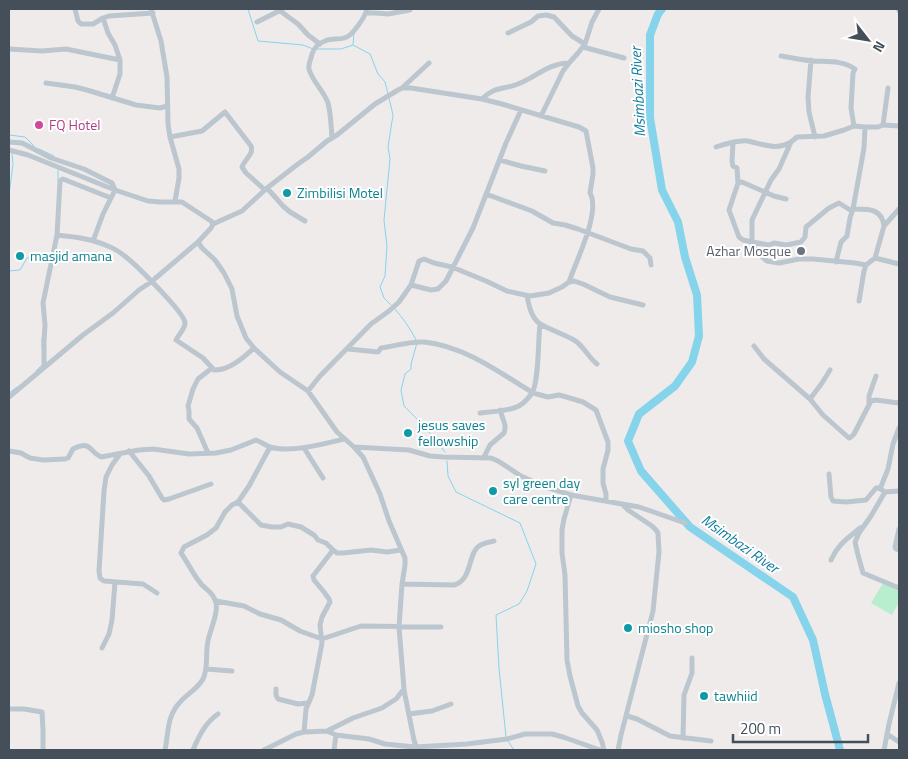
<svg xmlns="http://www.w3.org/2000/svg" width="908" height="759" font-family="'Titillium Web',sans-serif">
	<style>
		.green { fill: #b8eece }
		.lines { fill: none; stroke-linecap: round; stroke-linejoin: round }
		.stream { stroke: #85d4eb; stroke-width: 1 }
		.river { stroke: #85d4eb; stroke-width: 8 }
		.minor { stroke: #bcc6ce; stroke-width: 5 }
		.hotel-dot { fill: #d1479c; stroke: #fff; stroke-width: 2 }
		.culture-dot { fill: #0f9aa8; stroke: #fff; stroke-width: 2 }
		.worship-dot { fill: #6b7280; stroke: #fff; stroke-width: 2 }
		.labels { text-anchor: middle; stroke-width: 4; stroke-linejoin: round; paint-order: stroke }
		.hotel-label { font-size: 14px; fill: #b23c85; stroke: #fff; text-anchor: start }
		.culture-label { font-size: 14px; fill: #0d838f; stroke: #fff; text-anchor: start }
		.worship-label { font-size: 14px; fill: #5b616d; stroke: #fff; text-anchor: end }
		.water-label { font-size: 15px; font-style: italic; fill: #0c7c9d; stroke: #fff }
	</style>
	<rect width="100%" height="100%" fill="#efebeb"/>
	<path class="green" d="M883,583L899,589V602L892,615L871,603Z"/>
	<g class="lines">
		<path class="stream" d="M248,9L258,41L303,45L313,49
			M353,44L354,33
			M317,49H341L353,45L370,54L378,74L385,82L388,94
			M389,98L393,115L388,147L390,159L384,220L387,246L385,276L380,287L384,298L391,305
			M9,135L25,137L34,146
			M39,149L54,156
			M58,170V181
			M9,195L13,164L12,152
			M9,271L20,270L27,258L51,257
			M394,308C403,318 410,328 416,340
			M417,343L411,364V369L405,374L401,390L404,406L424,426L445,452
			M42,347V338
			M36,371L42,365
			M9,393L17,387
			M447,461L448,476L456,492L520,523L536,564L527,591L519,604L496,615L499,668L506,737
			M508,741L514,750"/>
		<path class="river" d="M662,9L658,14L650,35V118L662,190L678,222L685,257L697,295L699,336L692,362L675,386L639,414L628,441L641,471L690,527L793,597L813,640L825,694L840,750"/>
		<path class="minor" d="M75,9L78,21L81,24H93L103,18L109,16L153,13
			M151,9L161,41L167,77L168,124L170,137L179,169V178L175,201
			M280,9L283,13L298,24L308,35L320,44
			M898,9L899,11
			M366,13H376L388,14L410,10
			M103,18L108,33L115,45L120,60V74L112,98
			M257,22L281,10
			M508,33L531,22L538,16L546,15L554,17L572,36L585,44
			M583,47L624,58
			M9,49L42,51L66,49L120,60
			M781,56C792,58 802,60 813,61C827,62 842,60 855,69L853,73L851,108L854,126
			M811,60L808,97L809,112L815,137
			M46,83L75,87L87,90L136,105L160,108L167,106
			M402,88L429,63
			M482,99C495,86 503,90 518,84C536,77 549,63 569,63
			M541,116L563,71L569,63L578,53L585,44L592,22L599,9
			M883,125L888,88
			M899,126L883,125L878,127H865L854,126L844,130L824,136L797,137L791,142L779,169L771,180L752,220V242L756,252L767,261L779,263L799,259H813L855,263L866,265L875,258L899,264
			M865,127L864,148L853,209C868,209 882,208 884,226
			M170,137L202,131L225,112L251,146C254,154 245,159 242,167L246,173L265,190
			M332,138C331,126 331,114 328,103C324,91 312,81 309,69C308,64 311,59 312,54C314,48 319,43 325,41C331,38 338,40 344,38C352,37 365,17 367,9
			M9,142L22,143L28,146L51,158L84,169L112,183L115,190L103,214L93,241
			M733,143L732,161L733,166L737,168L738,183L729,210L739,237L743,240L752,242L769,245L774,243L786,245L801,242L805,237L806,227L829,208L839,203L850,210L853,209L850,218L847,236L841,242L836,262
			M716,147C725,144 738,140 748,141C763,144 776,151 791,142
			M9,150L28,155L115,190L148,201L160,202H182L211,221L213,224L211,228L198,242L202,248L215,260L224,273L232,289L237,316L246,338L254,348L280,372L308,391L337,432L354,447L363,457L380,494L389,521L405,558V565L402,584L399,627L404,689L396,699L382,708L353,718L327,731L304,732L296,734L264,750
			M500,160L521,166L545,171
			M738,183L742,182L774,196L786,199
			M267,188L283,206L290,212L305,221
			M486,194L532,211L553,223L565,225L578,229L631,249L643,251L650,258L651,265
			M213,224L242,211L267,188L298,164L308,157L327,141L337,135L375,104L398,90L402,88H411L482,99L502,104L579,127L586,131L593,168V174L590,193C601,212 576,261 569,282
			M57,235C76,237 93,239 110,247C116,249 121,253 126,257C136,265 185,313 185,323C185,329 179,334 176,340L203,358L214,370C229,371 244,357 254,348
			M875,258L884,226L899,209
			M411,285L431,290L438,289L446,281L473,228L506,143L521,110
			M527,296C529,306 531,317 540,324C551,330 563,334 574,340C583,345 588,357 597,364
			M859,301L864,271L866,265
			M754,346L764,359L810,399L823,415L849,438L851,437L854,434L871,401L876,400L899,403
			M348,349L378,352L381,348C395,346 410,341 424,342C464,346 499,372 533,393L548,397L559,395L563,396L583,402L596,410L608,442V450L603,469V483L606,494V501
			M44,366V342L45,325L43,303L57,235L60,182L61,180L63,179L111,198
			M308,391L320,376L371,324L389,311L399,302L411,285L419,261L424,259L434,263L452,267L486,281L507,291L525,295L530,296L549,293L562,287L569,282L574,281L583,284L610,297L643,305
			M9,397L83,335L113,313L139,290L151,282L198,242
			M810,399L822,383L830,370
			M869,404V396L876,376
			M480,413C491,412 504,411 514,408C521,406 528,399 532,393C539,382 538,340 540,324
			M354,447L409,450L430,456L443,457L491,458L498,461L521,476L543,486L571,495L639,507L685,523
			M304,448L323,478
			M9,451L21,453L30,458L43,460L65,459L68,458L73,449C92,440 88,451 101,457L139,450L153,449L189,454L216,453L231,450L256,440C261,442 265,445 270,447C290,453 324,444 344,439
			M129,451L149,476L162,498L164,500L169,499L211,484
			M208,453L197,428L189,419V411L188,406L193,389L198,379L212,368
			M120,454L112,465L106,477L104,491L99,571L100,578L104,581L143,584L157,593
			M484,457L490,445L504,433L505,429V425L500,410
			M829,474L831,497L833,501L846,502L866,500L876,488H879L885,492L899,491
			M880,489L888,469L893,444L899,428
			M885,492L871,516L859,533L855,542L858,555L863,573L899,588
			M571,495L564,519L562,530V553L565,575L567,660L570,676L578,706L582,713L597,730L602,742L604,750
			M238,502L261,525L272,527H281L288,524L301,527L314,535L318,540L326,543L333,550L337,553H343L371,550L387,552L401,550
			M899,529L895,547L896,549L899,550
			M831,560C838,544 847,539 860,528
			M402,584L454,585C472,581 468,553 479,546C483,543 490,542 494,541
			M216,601L244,606L260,614L281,620L300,631L322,639L361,626L441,627
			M102,648L109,634L112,620L115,582
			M206,669L232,671
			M276,689V695L278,699L298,704L308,703
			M404,690L414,740L417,750
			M9,709H24L42,712L43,730V750
			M409,714L432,711L451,704
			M627,716L637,719L670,736L711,741
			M327,731L336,735L369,739L385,744L415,747L467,744L507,739L525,734H552L563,737L600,750
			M304,732L306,709L312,695L322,643L320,625L322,617L330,602L329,599L324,592L314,580L313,576L333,550
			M887,734L899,742
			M683,738L684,695L692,673V658
			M165,750C169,731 166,716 182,700C189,693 198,688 203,679C209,667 205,653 208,641C210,630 220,610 215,600C213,593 207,590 202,585C194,576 188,563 181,553L184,547L207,535L216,528L225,512L232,505L238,502L249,486L270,447
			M193,750C199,736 205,723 218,714
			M334,750L336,735
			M618,750L621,735L653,611L659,552L658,533L656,530L652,526L628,510L623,505
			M884,750L889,724L899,683"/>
	</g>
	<circle class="hotel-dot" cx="39" cy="125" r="5"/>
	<g class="culture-dot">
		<circle cx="287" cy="193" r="5"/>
		<circle cx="20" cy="256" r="5"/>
		<circle cx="408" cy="433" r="5"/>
		<circle cx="493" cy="491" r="5"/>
		<circle cx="628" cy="628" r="5"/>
		<circle cx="704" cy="696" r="5"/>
	</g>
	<circle class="worship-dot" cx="801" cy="251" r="5"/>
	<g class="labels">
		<g class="hotel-label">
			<text x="49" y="130">FQ Hotel</text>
		</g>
		<g class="culture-label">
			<text x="297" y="198">Zimbilisi Motel</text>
			<text x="30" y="261">masjid amana</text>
			<text x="418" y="430">jesus saves<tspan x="418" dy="16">fellowship</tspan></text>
			<text x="503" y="488">syl green day<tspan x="503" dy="16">care centre</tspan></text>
			<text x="638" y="633">miosho shop</text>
			<text x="714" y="701">tawhiid</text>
		</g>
		<g class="worship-label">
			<text x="791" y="256">Azhar Mosque</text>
		</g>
		<g class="water-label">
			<text transform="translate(638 92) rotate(-93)" y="5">Msimbazi River</text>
			<text transform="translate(740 544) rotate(35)" y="5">Msimbazi River</text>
		</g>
	</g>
	<rect width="908" height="759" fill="none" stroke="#444f59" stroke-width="20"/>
	<g transform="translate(868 40) rotate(121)" stroke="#ffffff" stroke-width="4" paint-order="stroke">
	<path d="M0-4L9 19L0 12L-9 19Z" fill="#444f59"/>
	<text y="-8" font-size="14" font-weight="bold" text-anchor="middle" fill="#444f59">N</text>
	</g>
	<path d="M733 734v8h135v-8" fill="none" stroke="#444f59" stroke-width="2.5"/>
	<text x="740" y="734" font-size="15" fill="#444f59" stroke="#ffffff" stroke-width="4" paint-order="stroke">200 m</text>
</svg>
